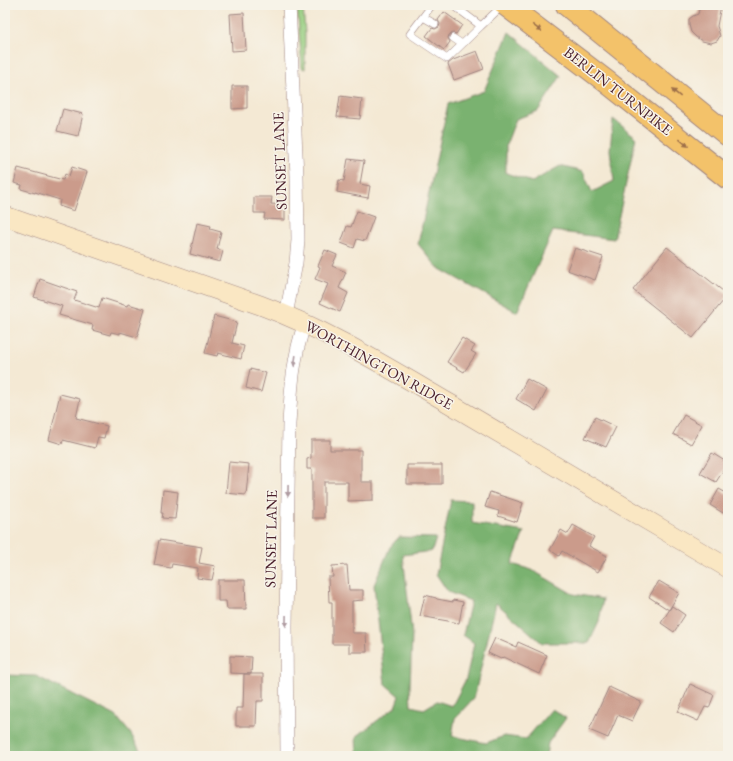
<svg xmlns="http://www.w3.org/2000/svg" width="733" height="761" font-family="'EB Garamond',serif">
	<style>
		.green { fill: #98cf82; stroke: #717756 }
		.forest { fill: #7ab270; stroke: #62684e }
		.building { fill: #cb9b8b }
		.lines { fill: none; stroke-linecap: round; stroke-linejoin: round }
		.lane-casing { stroke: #9f8480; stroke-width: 8 }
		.street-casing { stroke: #9f8480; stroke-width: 14 }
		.secondary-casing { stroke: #9f8480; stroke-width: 20 }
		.highway-casing { stroke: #9f8480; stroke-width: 24 }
		.lane { stroke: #fff; stroke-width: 7 }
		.street { stroke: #fff; stroke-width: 13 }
		.secondary { stroke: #fae7c3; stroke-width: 19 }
		.highway { stroke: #f3c26a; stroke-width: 22 }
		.oneway { fill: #9e704a }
		.oneway2 { fill: #ae9aa0 }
		.labels { text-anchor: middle; stroke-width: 3; stroke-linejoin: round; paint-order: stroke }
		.street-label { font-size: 15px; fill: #4a1f2b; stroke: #f7f3e8 }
	</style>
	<rect width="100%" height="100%" fill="#f7f3e8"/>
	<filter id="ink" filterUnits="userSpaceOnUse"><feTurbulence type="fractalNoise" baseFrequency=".025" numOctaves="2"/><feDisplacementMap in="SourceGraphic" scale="8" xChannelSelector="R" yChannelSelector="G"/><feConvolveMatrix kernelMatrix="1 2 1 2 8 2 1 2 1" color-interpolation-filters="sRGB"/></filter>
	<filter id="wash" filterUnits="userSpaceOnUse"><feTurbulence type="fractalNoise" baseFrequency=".012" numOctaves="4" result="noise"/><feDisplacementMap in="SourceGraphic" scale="16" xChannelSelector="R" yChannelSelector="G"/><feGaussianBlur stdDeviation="0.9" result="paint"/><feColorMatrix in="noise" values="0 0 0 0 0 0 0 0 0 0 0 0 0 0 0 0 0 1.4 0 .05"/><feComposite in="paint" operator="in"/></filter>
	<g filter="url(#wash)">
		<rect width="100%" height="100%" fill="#f4e9d4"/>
		<path class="green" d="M297,5H303L305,33V69L302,68Z"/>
		<path class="forest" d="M509,32L561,76L538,111L516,119L506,145V173L532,182L560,166L583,172L592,192L614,181L610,150L613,119L636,137L614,239L553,231L517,312L438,268L418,244L448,104L484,91Z
			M451,500L472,501V523L524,532L512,564L532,570L573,594L603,599L599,622L589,643H542L496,603L474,698L455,718L452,736L486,743L504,736L526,739L552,709L566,718L548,743L546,756H357L356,737L395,707L399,696L385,684L374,585L390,547L399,537L436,538L432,551L403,555L412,635L410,687L411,706L424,709L437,701L452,706L466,679L474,643L463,635L471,601L448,592L436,574Z
			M5,675L36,676L116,716L131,734L143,756H5Z"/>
		<g id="blocks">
			<path class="building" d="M709,5H721L717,26L720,36L717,41L711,43L702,41L696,37L691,32L689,25V19L693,16L698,14L700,6L709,8Z
				M444,12L462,25L456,34L453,33L449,35L448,38L450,42L444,50L426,36L432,28L435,29L439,27L440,24L438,20Z
				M244,13L246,50L232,51L230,14Z
				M477,51L484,69L454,80L448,64L453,60Z
				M232,86H247V108L232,109Z
				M340,96L362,99L360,119L337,117Z
				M63,109L83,114L78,136L57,131Z
				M348,159L364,161L360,184L370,186L368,198L337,192L339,180L344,181Z
				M72,167L87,172L74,211L59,206L60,200L35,192V193L21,189L22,185L14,183L18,168L63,180L65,174L69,176Z
				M254,197H272L271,204L285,205V220L264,219L265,213H254Z
				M357,211L374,217L365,241L357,239L354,248L341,243L347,226L351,227Z
				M197,223L211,226L210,229L221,232L217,249L223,251L220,262L190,254Z
				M667,247L728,295L693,338L633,290Z
				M575,248L603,257L595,280L567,270Z
				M325,250L337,255L332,266L346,272L339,288L348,293L340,312L320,303L328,284L315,279L320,267L318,266Z
				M40,279L77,292L74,300L99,308L102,298L127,306L128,304L145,309L137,337L120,332V334L111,332L110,335L92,330L93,325L59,315L62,306L34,297Z
				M214,316L237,322L232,343L244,346L241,359L218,353L217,356L205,353Z
				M462,338L475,346L471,351L476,354L464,372L447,362Z
				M250,369L266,373L261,392L246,388Z
				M527,379L547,390L536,411L516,399Z
				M60,394L80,399L76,418L107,426L104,438L98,437L95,448L63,440L62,444L49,440Z
				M684,415L702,425L691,444L673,434Z
				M595,417L616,427L606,447L585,438Z
				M311,440H330V450H361V482H373V500L348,501V482H324V518H312V469H307V459L311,458Z
				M712,453L728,463L716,482L700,473Z
				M229,462L249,464L246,495L226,493Z
				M407,465H442V484H407Z
				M719,489L728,494V516L710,505Z
				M163,490L178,492L175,519L162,518L163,513H161Z
				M490,492L523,503L517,522L498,516L499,511L485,507Z
				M573,525L594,537L589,546L607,556L598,572L562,551L559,556L550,550L561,530L568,534Z
				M159,540L202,547L199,563L215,566L212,580L197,578L198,568L172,564L171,568L154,565Z
				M347,565L349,590H363V600L352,601V633H366L367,652H349V644H332V602H329L328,577H333L332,566Z
				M218,580H245L246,609H227L226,601H218Z
				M659,581L679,593L669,610L649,597Z
				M425,595L436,598L437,599L453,602V600L463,602L459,623L420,616Z
				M672,606L685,615L674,632L661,623Z
				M495,638L516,647L518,642L547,655L539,674L503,657L501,659L488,653Z
				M230,656L252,657L251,674L230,673Z
				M244,674H263V701H257L256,726H236V708H243Z
				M690,684L714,695L709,708L705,707L698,721L678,712Z
				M609,687L641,702L632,721L618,715L608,738L589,730Z"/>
		</g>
	</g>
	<g filter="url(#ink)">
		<use href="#blocks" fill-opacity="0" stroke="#9f8480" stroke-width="1"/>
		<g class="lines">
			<g class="lane-casing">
				<path id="lane" d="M432,5L410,34L447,59L481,26
					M453,5L481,26L503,5
					M423,17L435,24
					M453,38L462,44"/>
			</g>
			<g class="street-casing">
				<path id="street" d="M286,315L296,263L298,240L297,176L289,5
					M287,756L286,626L289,424C291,390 293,356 305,323"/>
			</g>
			<g class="secondary-casing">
				<path id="secondary" d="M5,216L260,305C328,330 390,369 452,405C545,459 636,514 728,568"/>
			</g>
			<g class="highway-casing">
				<path id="highway" d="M506,5L607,82L728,178
					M567,5L728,135"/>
			</g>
			<use href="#lane" class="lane"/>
			<use href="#street" class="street"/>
			<use href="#secondary" class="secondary"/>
			<use href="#highway" class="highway"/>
		</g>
		<defs><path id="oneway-solid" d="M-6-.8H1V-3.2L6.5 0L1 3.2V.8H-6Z"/></defs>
		<g class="oneway">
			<use href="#oneway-solid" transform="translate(537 28) rotate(37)"/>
			<use href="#oneway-solid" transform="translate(676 93) rotate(-141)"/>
			<use href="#oneway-solid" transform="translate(684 143) rotate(39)"/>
		</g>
		<g class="oneway2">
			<use href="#oneway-solid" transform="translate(295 361) rotate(98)"/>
			<use href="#oneway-solid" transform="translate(288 491) rotate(91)"/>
			<use href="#oneway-solid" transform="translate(286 621) rotate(91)"/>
		</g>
	</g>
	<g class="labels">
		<g class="street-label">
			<text transform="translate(618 91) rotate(38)" y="5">BERLIN TURNPIKE</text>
			<text transform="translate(280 161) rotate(-92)" y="5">SUNSET LANE</text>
			<text transform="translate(379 365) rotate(29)" y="5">WORTHINGTON RIDGE</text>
			<text transform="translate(271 539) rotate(-89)" y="5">SUNSET LANE</text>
		</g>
	</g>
	<rect width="733" height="761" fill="none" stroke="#f7f3e8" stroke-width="20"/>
</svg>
